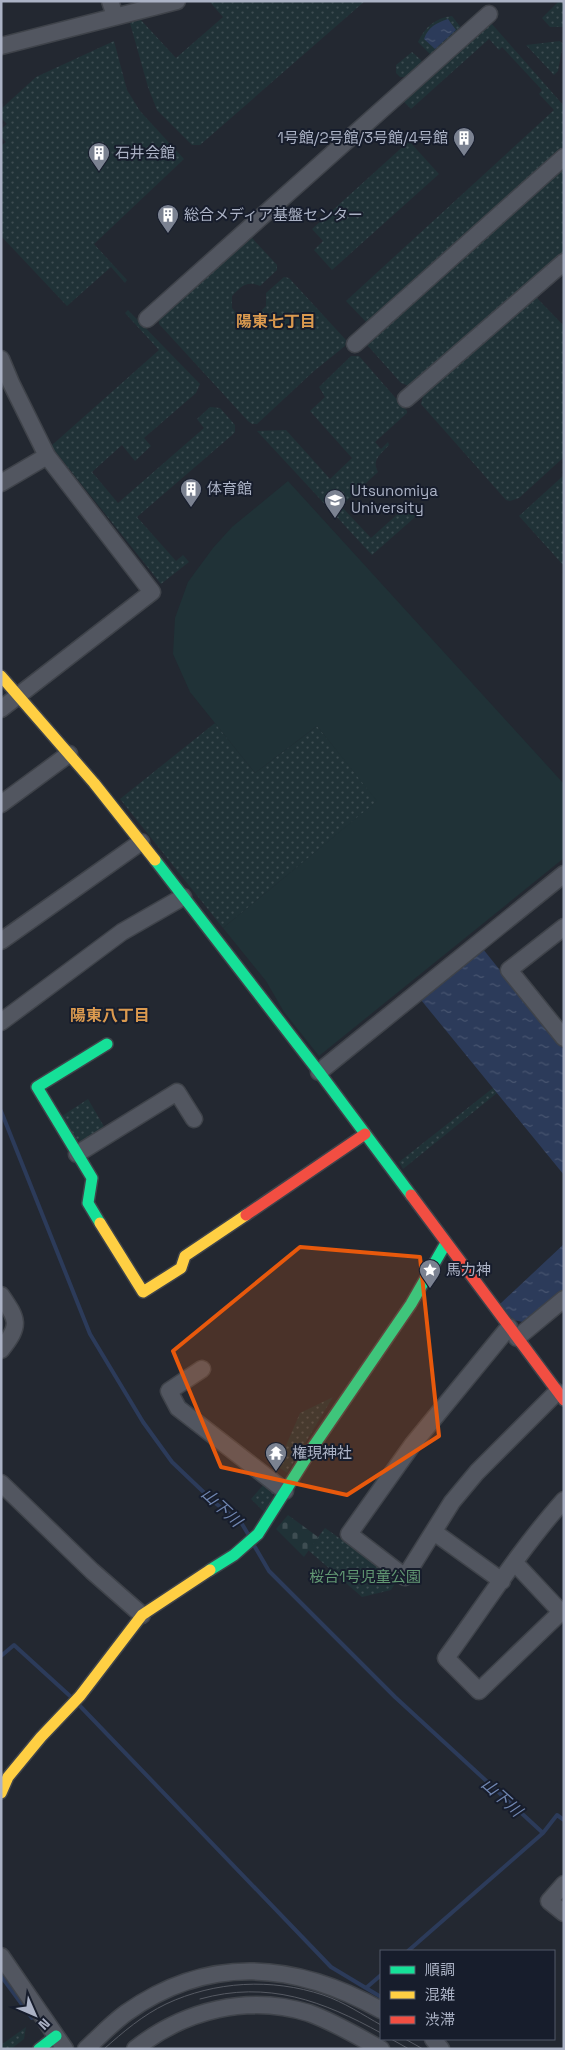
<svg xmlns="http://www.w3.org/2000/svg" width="565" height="2050" font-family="'Space Grotesk','Noto Sans JP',sans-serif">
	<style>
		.grass { fill: url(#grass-dots) }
		.cemetery { fill: url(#cemetery-stones) }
		.pitch { fill: #203237 }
		.water { fill: url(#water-ripples) }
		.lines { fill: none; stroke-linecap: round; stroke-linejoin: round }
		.stream { stroke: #2c3b5a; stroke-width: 4 }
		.street-casing { stroke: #3f434a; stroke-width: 19 }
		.fast-casing { stroke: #3f434a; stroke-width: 14 }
		.slow-casing { stroke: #3f434a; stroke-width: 14 }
		.jam-casing { stroke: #3f434a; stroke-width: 14 }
		.street { stroke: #525660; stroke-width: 16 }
		.fast { stroke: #16e098; stroke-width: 11 }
		.slow { stroke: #ffcf43; stroke-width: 11 }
		.jam { stroke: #f24e42; stroke-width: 11 }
		.tram { stroke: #565a63; stroke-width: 1 }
		.marked { fill: #e8590c; fill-opacity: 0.2; stroke: #e8590c; stroke-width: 4; stroke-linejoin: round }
		.labels { text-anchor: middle; stroke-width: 4; stroke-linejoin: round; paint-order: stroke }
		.poi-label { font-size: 15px; fill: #abb2c5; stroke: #171d2c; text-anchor: start }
		.park-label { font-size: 15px; fill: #619772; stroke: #171d2c }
		.neighbourhood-label { font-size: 16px; font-weight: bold; fill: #db9a4f; stroke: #171d2c }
		.water-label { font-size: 16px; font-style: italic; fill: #7086b1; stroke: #171d2c }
	</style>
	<defs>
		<pattern id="grass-dots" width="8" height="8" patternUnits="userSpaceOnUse" patternTransform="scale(1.25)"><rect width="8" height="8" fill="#203237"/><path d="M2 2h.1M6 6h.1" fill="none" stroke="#3e4d52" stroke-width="1.8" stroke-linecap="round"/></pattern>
		<pattern id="cemetery-stones" width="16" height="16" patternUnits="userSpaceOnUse" patternTransform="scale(1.25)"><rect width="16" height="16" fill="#203237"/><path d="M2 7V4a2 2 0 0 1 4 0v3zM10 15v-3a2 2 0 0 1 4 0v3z" fill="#3e4d52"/></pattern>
		<pattern id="water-ripples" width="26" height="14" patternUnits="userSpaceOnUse" patternTransform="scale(1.25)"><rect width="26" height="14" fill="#2c3b5a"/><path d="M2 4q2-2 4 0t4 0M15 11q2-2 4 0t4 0" fill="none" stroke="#485570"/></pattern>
	</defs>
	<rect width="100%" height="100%" fill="#232831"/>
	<path class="grass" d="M209,1H365L200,145H192L157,110L148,87L130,23L140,19L176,58L223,17Z
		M559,1H564V27H550L542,18Z
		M452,16L462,29L432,56L418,42C425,27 435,18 452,16Z
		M485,22L491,23L564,106V151L370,326L346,301L554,110L539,94L542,90L502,47L499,50L489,39L411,109L400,98Z
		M114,41L127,90L140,111L184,159L94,244L127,280L125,283L111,267L67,306L1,236V146L6,142L1,137V129L7,124L1,118V109L36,77Z
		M560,41L563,44L558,71L554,75L526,45Z
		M412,52L421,60L422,63L408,77H400L396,73V65Z
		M409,141L439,174L332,270L314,250L323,241L312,229Z
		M564,164V253L412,387L401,383L368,346V339Z
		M248,238H252L277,265V270L260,286C246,280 241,287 232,296V308L239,316L253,319L266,306V293L284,277L289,278L346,340L345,346L314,371L257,424H252L248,421L159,324V319Z
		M535,296L564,326V457L519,498L510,501L506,500L421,404L423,396Z
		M128,310L200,384L196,393L144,438L151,446L135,461L122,445L92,472L118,503L204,428L197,419L210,407L220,408L235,425V432L231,436L137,517L176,561L183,555L189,562L161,584L51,446L159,350L125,313Z
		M351,356H359L407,411V413L375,442L381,449L388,442L389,445C381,454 371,460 378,472L341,506L371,538L412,501L422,511L372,555L257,431L286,430L330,479L352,458L310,411L325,397L319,387Z
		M564,475V566L519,516Z
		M215,723L255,773L317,726L378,801L223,928L120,799Z
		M493,1088L497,1093L403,1169L399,1162Z
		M88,1099L106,1130L86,1143L77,1140L62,1116Z
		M333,1397L287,1473L277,1466L300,1413Z
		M266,1482C279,1493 272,1501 266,1514L251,1499Z
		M325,1528L398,1579L391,1590L362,1597L308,1550Z
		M26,2027L24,2039L11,2049H1V2045Z"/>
	<path class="cemetery" d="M288,1515L318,1537L304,1557L276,1529Z"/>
	<path class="pitch" d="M288,481L564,784V858L319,1056L284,1012L266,981L223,928L377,801L317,726L255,773L190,692L173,654L175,618L188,582L213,548L232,527Z"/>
	<path class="water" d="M448,19L456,30L435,49L424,39C428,27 436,23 448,19Z
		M483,949L564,1050V1175L421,1000Z
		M564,1244V1289L523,1322L513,1320L500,1304Z"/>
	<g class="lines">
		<path class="stream" d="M1,1111L90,1334L143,1422L172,1462L214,1502L242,1524L248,1534
			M255,1547L269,1571L395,1697L543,1833L557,1815L564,1820
			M1,1656L14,1645L70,1696
			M80,1706L331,1967L381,1997
			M408,1951L543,1833
			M1,1976L32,2018
			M366,1988L381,1975"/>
		<g class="street-casing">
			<path id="street" d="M110,1L115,16
				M1,46L177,1
				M147,319L489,14
				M355,344L564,157
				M1,359L11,383L47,456L152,592L1,709
				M406,399L564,262
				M1,483L47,456
				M1,804L69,754
				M564,927L509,970L564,1038
				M1,941L141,842
				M1,1022L122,932L183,897
				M319,1072L564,874
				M77,1154L177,1092L194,1119
				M1,1295C18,1320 21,1325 1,1350
				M509,1327L413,1444L349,1534L405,1577L452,1502L477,1472L557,1392
				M517,1338L564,1299
				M202,1369L169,1391L178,1408L285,1491
				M1,1483L92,1571L142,1615
				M434,1532L502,1581
				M515,1563L561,1612L479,1691L446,1658C484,1606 521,1548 564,1500
				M564,1884L549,1901L564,1913
				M1,1956L65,2049
				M433,2039L441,2049
				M86,2049C99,2037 111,2024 126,2013C209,1954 295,1962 381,2010
				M135,2049C184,2010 249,1994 309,2013C334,2022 357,2036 381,2049"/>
		</g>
		<g class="fast-casing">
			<path id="fast" d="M155,860L319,1072L411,1195
				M100,1223L88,1203L92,1178L37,1087L107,1044
				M210,1570L234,1555L258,1534L315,1444L411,1304L446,1243
				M39,2049L56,2036"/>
		</g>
		<g class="slow-casing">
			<path id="slow" d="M1,676L94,783L155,860
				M100,1223L143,1292L181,1268L185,1256L246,1215
				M1,1793L8,1777L41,1737L80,1696L142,1615L210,1570"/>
		</g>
		<g class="jam-casing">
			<path id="jam" d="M411,1195L564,1400
				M246,1215L365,1134"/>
		</g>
		<use href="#street" class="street"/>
		<use href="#fast" class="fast"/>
		<use href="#slow" class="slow"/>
		<use href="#jam" class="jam"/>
		<path class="tram" d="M200,1999C268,1980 323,2001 381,2033
			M391,2039L409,2049
			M405,2039L423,2049
			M104,2049C123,2032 143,2015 166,2004C215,1981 272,1978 323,1995C344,2002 363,2015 381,2025"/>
	</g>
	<path class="marked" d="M300,1247L420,1257L439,1436L347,1495L221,1467L173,1351Z"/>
	<defs>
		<g id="building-pin" transform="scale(1.125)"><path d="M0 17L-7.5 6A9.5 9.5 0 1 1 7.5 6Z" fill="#7b8291" stroke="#171d2c"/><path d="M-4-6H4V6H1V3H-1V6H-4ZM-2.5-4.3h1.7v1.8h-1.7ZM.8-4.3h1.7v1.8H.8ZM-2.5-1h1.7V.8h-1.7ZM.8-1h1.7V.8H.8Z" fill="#fff"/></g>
		<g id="university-pin" transform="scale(1.125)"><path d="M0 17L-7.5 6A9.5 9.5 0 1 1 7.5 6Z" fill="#7b8291" stroke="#171d2c"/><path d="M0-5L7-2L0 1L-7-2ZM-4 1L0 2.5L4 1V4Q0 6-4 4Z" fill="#fff"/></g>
		<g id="sight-pin" transform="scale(1.125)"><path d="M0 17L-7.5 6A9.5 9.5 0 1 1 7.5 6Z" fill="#7b8291" stroke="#171d2c"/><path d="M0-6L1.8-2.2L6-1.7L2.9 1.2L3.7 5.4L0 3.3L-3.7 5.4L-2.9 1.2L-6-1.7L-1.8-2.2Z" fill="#fff"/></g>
		<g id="temple-pin" transform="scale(1.125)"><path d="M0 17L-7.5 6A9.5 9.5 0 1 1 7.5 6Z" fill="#7b8291" stroke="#171d2c"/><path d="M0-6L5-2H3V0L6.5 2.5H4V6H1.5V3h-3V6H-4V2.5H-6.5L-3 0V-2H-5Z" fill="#fff"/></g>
	</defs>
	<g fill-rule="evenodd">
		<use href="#building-pin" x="464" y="138"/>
		<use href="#building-pin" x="99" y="153"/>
		<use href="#building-pin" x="168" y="215"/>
		<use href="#building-pin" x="191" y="489"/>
		<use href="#university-pin" x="335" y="500"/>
		<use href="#sight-pin" x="430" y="1270"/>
		<use href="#temple-pin" x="276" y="1453"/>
	</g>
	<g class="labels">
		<g class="poi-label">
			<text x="448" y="143" text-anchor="end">1号館/2号館/3号館/4号館</text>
			<text x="115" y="158">石井会館</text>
			<text x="184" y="220">総合メディア基盤センター</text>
			<text x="207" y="494">体育館</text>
			<text x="351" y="496">Utsunomiya<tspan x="351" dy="17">University</tspan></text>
			<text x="446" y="1275">馬力神</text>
			<text x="292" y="1458">権現神社</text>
		</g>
		<g class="park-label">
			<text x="365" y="1582">桜台1号児童公園</text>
		</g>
		<g class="neighbourhood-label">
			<text x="276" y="327">陽東七丁目</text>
			<text x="110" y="1021">陽東八丁目</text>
		</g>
		<g class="water-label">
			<text transform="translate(222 1507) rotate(43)" y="6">山下川</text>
			<text transform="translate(502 1797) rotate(42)" y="6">山下川</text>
		</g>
	</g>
	<rect width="565" height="2050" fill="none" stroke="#abb2c5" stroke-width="5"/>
	<rect x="380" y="1950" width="175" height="90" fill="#171d2c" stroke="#525969"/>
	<rect x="390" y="1966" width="25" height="8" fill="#16e098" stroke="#525969"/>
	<text x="425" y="1975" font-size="15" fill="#abb2c5">順調</text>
	<rect x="390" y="1991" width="25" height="8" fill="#ffcf43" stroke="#525969"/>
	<text x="425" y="2000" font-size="15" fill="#abb2c5">混雑</text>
	<rect x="390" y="2016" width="25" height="8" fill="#f24e42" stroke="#525969"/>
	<text x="425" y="2025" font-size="15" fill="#abb2c5">渋滞</text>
	<g transform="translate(35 2015) rotate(135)" stroke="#171d2c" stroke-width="4" paint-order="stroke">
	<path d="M0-4L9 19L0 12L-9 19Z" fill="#abb2c5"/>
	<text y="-8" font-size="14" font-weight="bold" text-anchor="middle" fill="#abb2c5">N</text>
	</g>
</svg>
